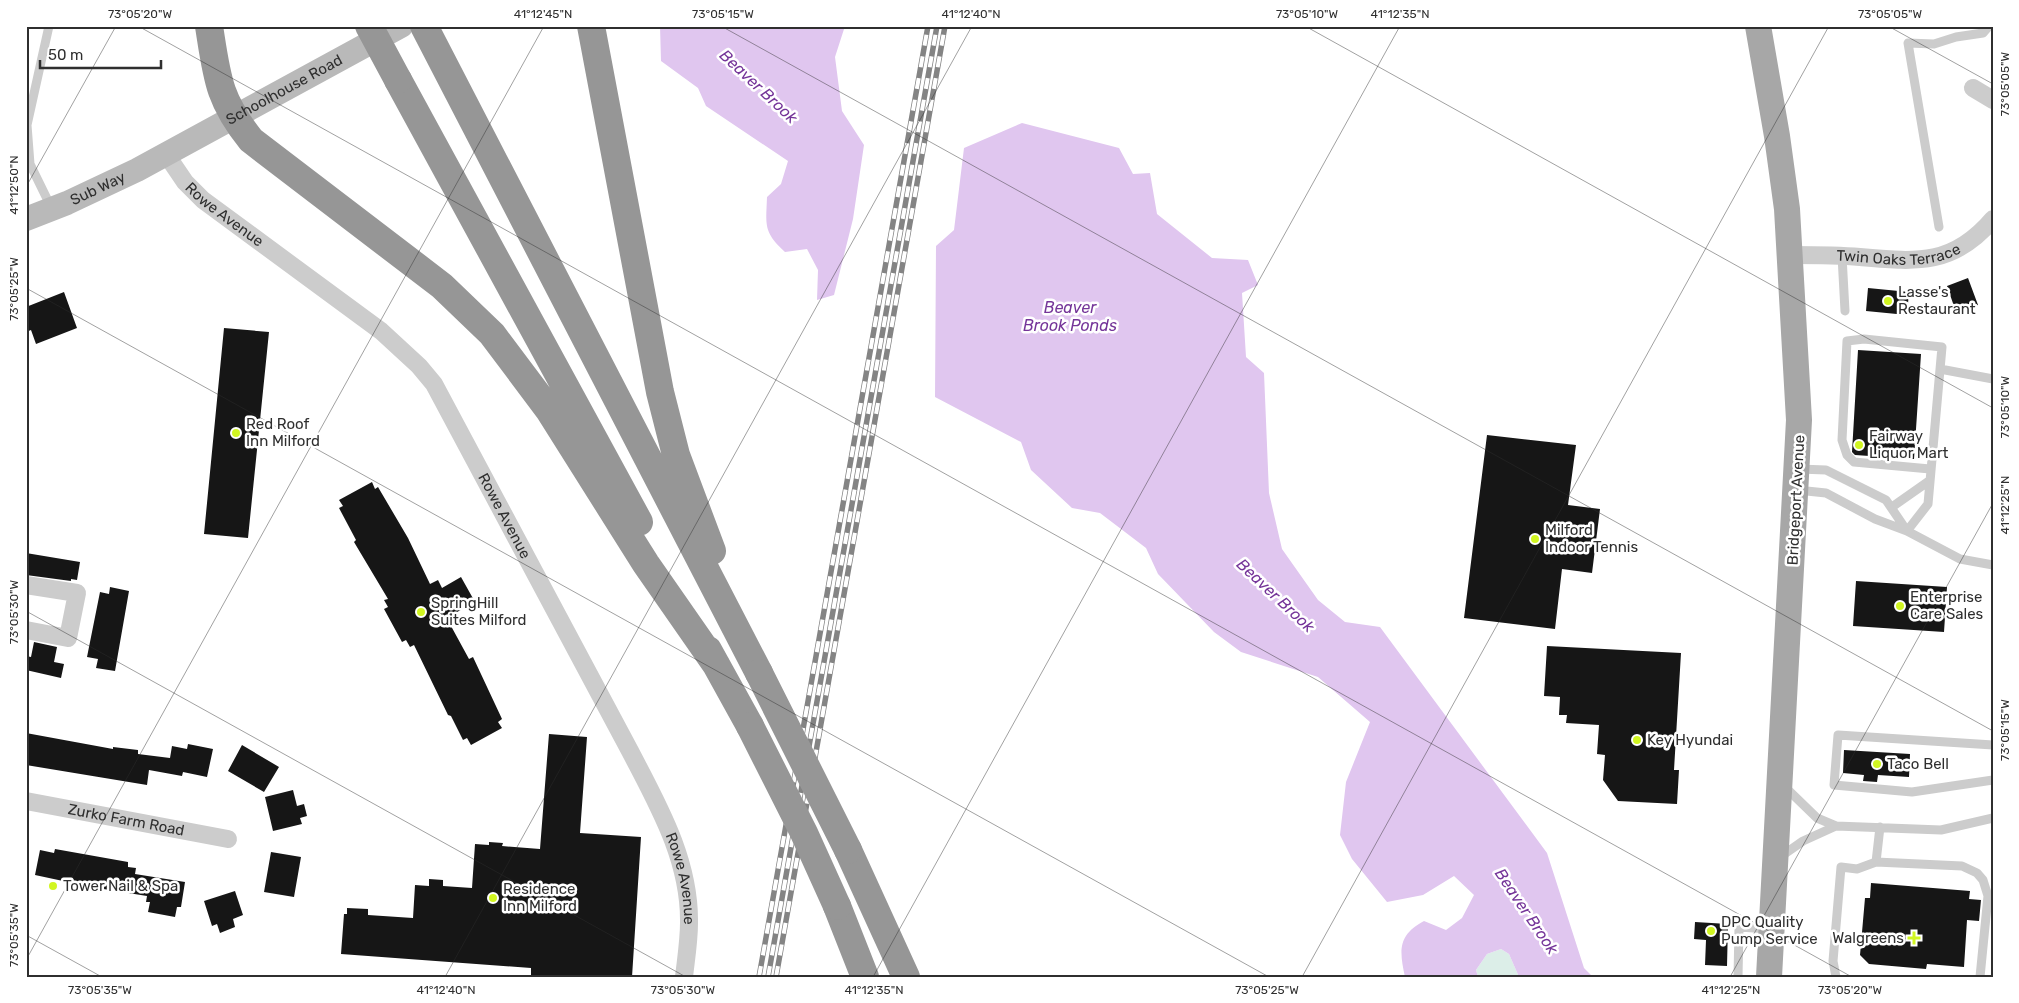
<svg xmlns="http://www.w3.org/2000/svg" width="2019" height="1003" font-family="Rubik,sans-serif">
	<style>
		.green { fill: #dceee8 }
		.water { fill: #e0c6ef }
		.building { fill: #161616 }
		.lines { fill: none; stroke-linecap: round; stroke-linejoin: round }
		.lane { stroke: #ccc; stroke-width: 9 }
		.street { stroke: #ccc; stroke-width: 18 }
		.secondary { stroke: #b9b9b9; stroke-width: 24 }
		.primary { stroke: #a7a7a7; stroke-width: 26 }
		.highway { stroke: #969696; stroke-width: 28 }
		.rail-casing { stroke: #848484; stroke-width: 5.5 }
		.rail { stroke: #fff; stroke-width: 4; stroke-dasharray: 11; stroke-linecap: butt }
		.highway-bridge { stroke: #969696; stroke-width: 28 }
		.ticks { fill: none; stroke: #2f2f2f; stroke-width: 1; stroke-opacity: 0.45 }
		.poi-dot { fill: #d1f621; stroke: #fff; stroke-width: 2 }
		.labels { text-anchor: middle; stroke-width: 5; stroke-linejoin: round; paint-order: stroke }
		.street-label { font-size: 15px; fill: #2f2f2f; stroke: #fff }
		.poi-label { font-size: 15px; fill: #2f2f2f; stroke: #fff; text-anchor: start }
		.water-label { font-size: 16px; font-style: italic; fill: #753599; stroke: #fff }
		.neatline { fill: none; stroke: #2f2f2f; stroke-width: 2 }
		.ticks-label { font-size: 12px; text-anchor: middle; fill: #2f2f2f }
	</style>
	<rect width="100%" height="100%" fill="#fff"/>
	<path class="green" d="M1501,949L1509,954L1519,977H1478L1476,970L1487,954Z"/>
	<path class="water" d="M660,26H845L835,57L842,111L864,145L853,219L834,295L817,300L818,270L807,249L785,252C763,232 766,225 767,197L781,184L788,161L706,106L698,88L661,61Z
		M1022,123L1119,148L1133,174L1150,173L1157,214L1212,258L1248,260L1258,285L1242,293L1246,357L1264,373L1269,493L1282,549L1318,600L1345,622L1380,627L1547,853L1584,968L1593,977H1519L1509,954L1501,949L1487,954L1476,970L1478,977H1405C1399,950 1398,935 1424,921L1446,930L1462,918L1474,895L1454,876L1423,895L1387,902L1352,859L1340,835L1346,782L1370,722L1318,677L1241,652L1214,632L1158,574L1146,548L1100,513L1072,508L1031,470L1021,442L935,397L936,246L954,230L964,148Z"/>
	<path class="building" d="M1968,278L1978,305L1956,312L1947,286Z
		M1868,288L1909,292L1907,315L1866,311Z
		M64,292L77,328L36,344L31,330L26,332V307Z
		M224,328L269,332L248,538L204,534Z
		M1858,350L1921,354L1914,459L1855,455L1852,452Z
		M1487,435L1576,445L1568,505L1600,509L1592,573L1562,569L1555,629L1464,618Z
		M372,482L375,489L378,487L408,538L430,584L438,580L442,588L461,577L475,602L450,616L454,624L451,626L469,659L473,657L502,719L498,722L502,728L471,745L467,738L463,740L451,716L448,715L414,645L410,647L406,640L402,642L384,609L388,607L384,600L388,599L354,542L356,540L339,508L343,506L339,500Z
		M26,553L80,562L77,580L71,579V581L26,575Z
		M1856,581L1947,587L1944,632L1853,626Z
		M110,587L129,591L115,671L96,668L98,659L87,657L100,592L109,594Z
		M34,642L57,647L54,662L64,664L61,678L26,670V656L31,657Z
		M1547,646L1681,653L1674,770H1679L1677,804L1618,801L1603,780L1605,755L1597,754L1599,725L1566,723L1567,715H1559L1560,697L1544,696Z
		M26,733L113,749V747L138,750V754L170,758L172,746L187,749L188,744L213,749L207,777L183,772L182,776L149,770L147,785L26,765Z
		M549,734L587,737L580,833L641,837L632,977H531V968L341,954L344,914H347V908L368,909V915L413,918L415,885L429,886V879L443,880V886L472,888L475,844L489,845V842L503,843L502,846L540,849Z
		M242,745L279,767L264,792L228,771Z
		M1844,750L1910,754L1909,777L1878,775L1877,782L1863,781L1864,775L1843,773Z
		M293,790L297,806L304,804L307,816L300,818L302,824L273,831L265,797Z
		M55,849L128,862V867L136,868L135,874L185,882L181,907H177L175,917L148,912L150,902H146L147,896L91,887L35,875L40,850L54,853Z
		M271,852L301,857L294,897L264,892Z
		M1871,883L1970,891L1969,899L1981,900L1979,921L1967,920L1964,967L1927,964L1926,969L1869,964L1860,955L1865,898H1870Z
		M235,891L243,915L233,919L235,927L220,933L217,924L212,926L204,901Z
		M1695,922L1728,924L1727,966L1705,965L1706,940L1694,939Z"/>
	<g class="lines">
		<path class="lane" d="M49,26L27,125L30,164L51,207
			M1939,227L1908,43L1934,44L1956,37L1983,33L1989,26
			M1842,256L1845,311
			M1940,369L1993,379
			M1799,469L1826,470L1886,500L1907,531
			M1797,490L1826,493L1875,519L1907,531L1960,559L1993,565
			M1892,507L1929,481
			M1907,531L1928,504L1942,347L1864,339L1847,341L1842,440L1847,455L1854,462L1930,469
			M1993,745L1838,735L1834,785L1912,792L1993,780
			M1784,786L1817,818L1836,826L1941,830L1993,818
			M1780,857L1803,841L1836,826
			M1876,862L1962,866L1977,873L1983,880L1988,896L1980,977
			M1738,977L1739,927L1769,929
			M1836,977L1833,961L1841,867L1857,869L1876,862L1880,827"/>
		<g class="street">
			<path d="M1973,88L1993,100"/>
			<path id="s1" d="M166,154L185,182L203,200L381,331L419,366L434,384L630,751C658,805 690,860 689,923C689,941 686,959 684,977"/>
			<path id="s2" d="M1791,255C1814,255 1837,255 1860,257C1917,262 1953,266 1993,219"/>
			<path d="M26,585L77,593L68,638L26,630"/>
			<path id="s3" d="M26,801L228,839"/>
		</g>
		<path class="secondary" id="s4" d="M26,219L67,203L137,170L401,26"/>
		<path class="primary" d="M1758,26L1777,136L1787,209L1799,420L1769,977"/>
		<path class="highway" d="M209,26C217,77 218,99 251,140L442,286L492,334L549,410L646,564L717,666
			M424,26L759,673
			M591,26L660,392L676,455L712,551
			M398,80L639,522
			M708,650L750,726
			M848,850L906,977
			M837,906L865,977"/>
		<g class="rail-casing">
			<path id="rail" d="M759,977L928,26
				M768,977L937,26
				M776,977L945,26"/>
		</g>
		<use href="#rail" class="rail"/>
		<path class="highway-bridge" d="M369,26L398,80
			M759,673L848,850
			M750,726L804,833L837,906"/>
	</g>
	<path class="ticks" d="M138,26L1852,977M721,26L1993,731M1305,26L1993,408M1888,26L1993,84M26,187L116,26M26,288L1269,977M26,611L686,977M26,935L102,977M26,960L544,26M445,977L972,26M873,977L1400,26M1302,977L1829,26M1730,977L1993,503"/>
	<g class="poi-dot">
		<circle cx="1888" cy="301" r="5"/>
		<circle cx="236" cy="433" r="5"/>
		<circle cx="1859" cy="445" r="5"/>
		<circle cx="1535" cy="539" r="5"/>
		<circle cx="1900" cy="606" r="5"/>
		<circle cx="421" cy="612" r="5"/>
		<circle cx="1637" cy="740" r="5"/>
		<circle cx="1877" cy="764" r="5"/>
		<circle cx="53" cy="886" r="5"/>
		<circle cx="493" cy="898" r="5"/>
		<circle cx="1711" cy="931" r="5"/>
		<path d="M1911.5 930.5h5v5h5v5h-5v5h-5v-5h-5v-5h5z"/>
	</g>
	<g class="labels">
		<g class="street-label">
			<text dy="5" stroke="none"><textPath href="#s4" startOffset="289">Schoolhouse Road</textPath></text>
			<text dy="5" stroke="none"><textPath href="#s4" startOffset="78">Sub Way</textPath></text>
			<text dy="5" stroke="none"><textPath href="#s1" startOffset="85">Rowe Avenue</textPath></text>
			<text dy="5" stroke="none"><textPath href="#s2" startOffset="108">Twin Oaks Terrace</textPath></text>
			<text transform="translate(1796 500) rotate(-87)" y="5">Bridgeport Avenue</text>
			<text dy="5" stroke="none"><textPath href="#s1" startOffset="505">Rowe Avenue</textPath></text>
			<text dy="5" stroke="none"><textPath href="#s3" startOffset="102">Zurko Farm Road</textPath></text>
			<text dy="5" stroke="none"><textPath href="#s1" startOffset="910">Rowe Avenue</textPath></text>
		</g>
		<g class="poi-label">
			<text x="1898" y="297">Lasse's<tspan x="1898" dy="17">Restaurant</tspan></text>
			<text x="246" y="429">Red Roof<tspan x="246" dy="17">Inn Milford</tspan></text>
			<text x="1869" y="441">Fairway<tspan x="1869" dy="17">Liquor Mart</tspan></text>
			<text x="1545" y="535">Milford<tspan x="1545" dy="17">Indoor Tennis</tspan></text>
			<text x="1910" y="602">Enterprise<tspan x="1910" dy="17">Care Sales</tspan></text>
			<text x="431" y="608">SpringHill<tspan x="431" dy="17">Suites Milford</tspan></text>
			<text x="1647" y="745">Key Hyundai</text>
			<text x="1887" y="769">Taco Bell</text>
			<text x="63" y="891">Tower Nail &amp; Spa</text>
			<text x="503" y="894">Residence<tspan x="503" dy="17">Inn Milford</tspan></text>
			<text x="1721" y="927">DPC Quality<tspan x="1721" dy="17">Pump Service</tspan></text>
			<text x="1904" y="943" text-anchor="end">Walgreens</text>
		</g>
		<g class="water-label">
			<text transform="translate(759 86) rotate(43)" y="6">Beaver Brook</text>
			<text x="1070" y="313">Beaver<tspan x="1070" dy="18">Brook Ponds</tspan></text>
			<text transform="translate(1276 595) rotate(43)" y="6">Beaver Brook</text>
			<text transform="translate(1527 911) rotate(56)" y="6">Beaver Brook</text>
		</g>
	</g>
	<rect width="2019" height="1003" fill="none" stroke="#ffffff" stroke-width="55"/>
	<path d="M40 60v8h121v-8" fill="none" stroke="#2f2f2f" stroke-width="2.5"/>
	<text x="48" y="60" font-size="15" fill="#2f2f2f" stroke="#ffffff" stroke-width="4" paint-order="stroke">50 m</text>
	<rect x="28" y="28" width="1964" height="948" class="neatline"/>
	<g class="ticks-label">
		<text x="140" y="18">73°05'20"W</text>
		<text x="543" y="18">41°12'45"N</text>
		<text x="723" y="18">73°05'15"W</text>
		<text x="971" y="18">41°12'40"N</text>
		<text x="1307" y="18">73°05'10"W</text>
		<text x="1400" y="18">41°12'35"N</text>
		<text x="1890" y="18">73°05'05"W</text>
		<text transform="translate(2005 84) rotate(-90)" y="4">73°05'05"W</text>
		<text transform="translate(14 185) rotate(-90)" y="4">41°12'50"N</text>
		<text transform="translate(14 289) rotate(-90)" y="4">73°05'25"W</text>
		<text transform="translate(2005 407) rotate(-90)" y="4">73°05'10"W</text>
		<text transform="translate(2005 505) rotate(-90)" y="4">41°12'25"N</text>
		<text transform="translate(14 612) rotate(-90)" y="4">73°05'30"W</text>
		<text transform="translate(2005 730) rotate(-90)" y="4">73°05'15"W</text>
		<text transform="translate(14 935) rotate(-90)" y="4">73°05'35"W</text>
		<text x="100" y="994">73°05'35"W</text>
		<text x="446" y="994">41°12'40"N</text>
		<text x="683" y="994">73°05'30"W</text>
		<text x="874" y="994">41°12'35"N</text>
		<text x="1267" y="994">73°05'25"W</text>
		<text x="1731" y="994">41°12'25"N</text>
		<text x="1850" y="994">73°05'20"W</text>
	</g>
</svg>
